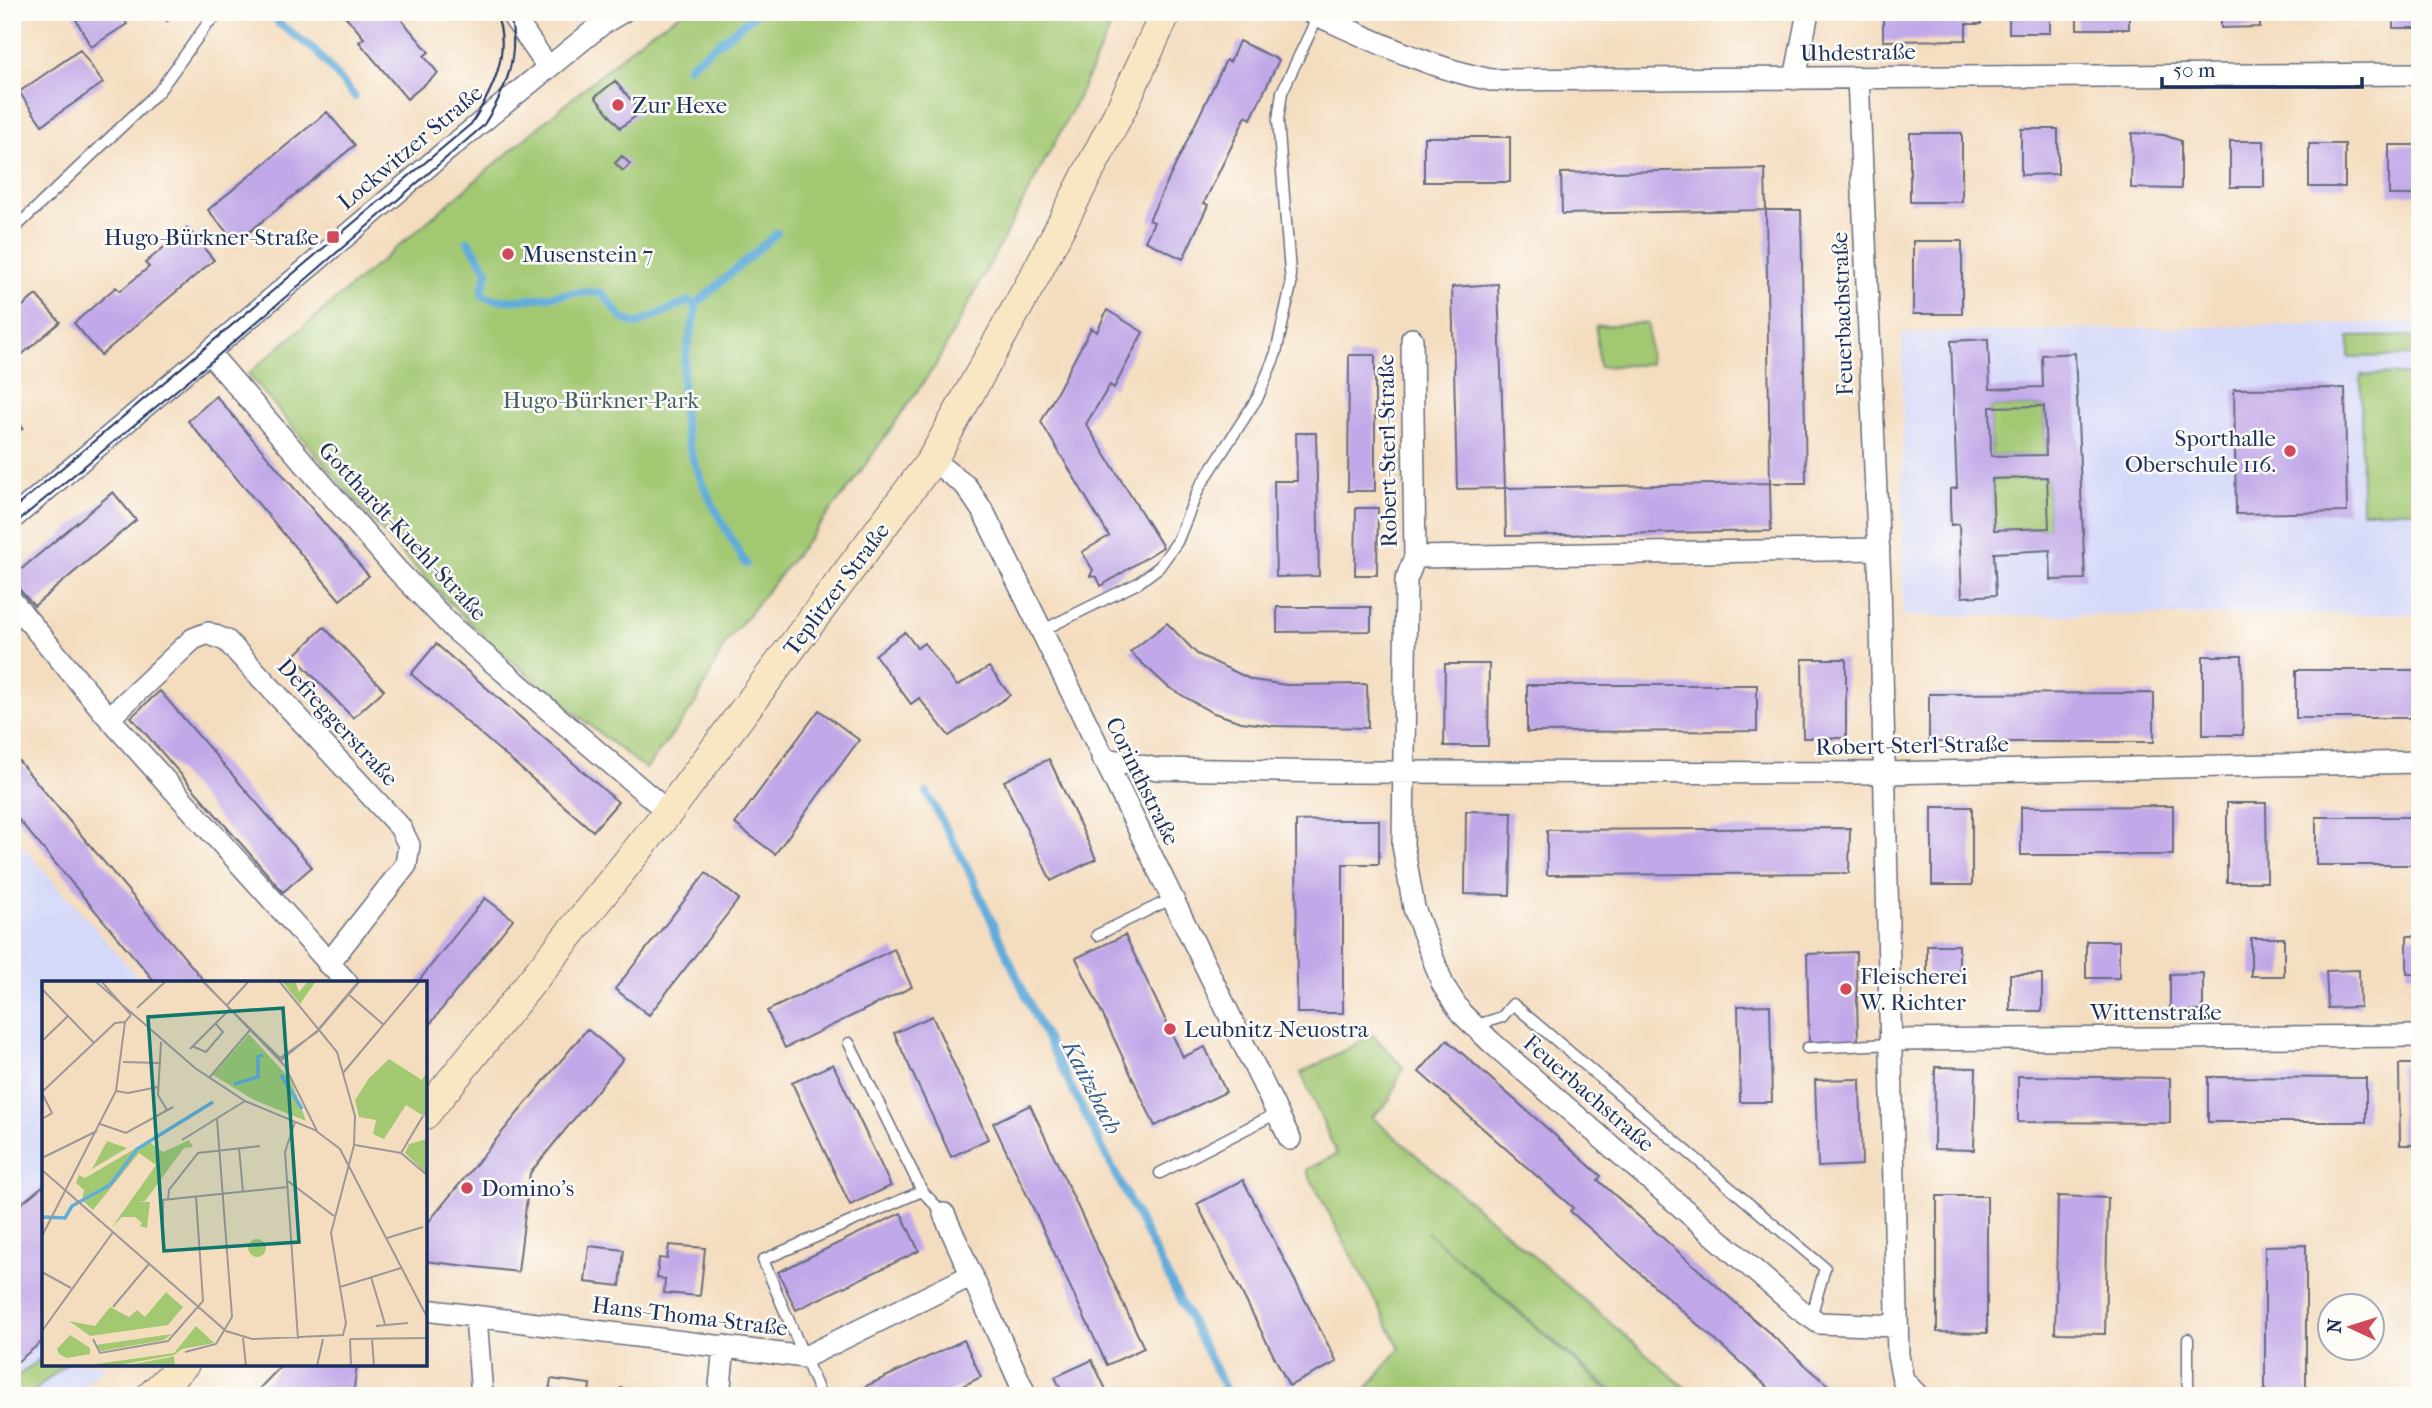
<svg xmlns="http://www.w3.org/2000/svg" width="2432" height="1408" font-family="'IM FELL French Canon',serif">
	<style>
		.built { fill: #d4d8f9 }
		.industrial { fill: #bdc3de }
		.green { fill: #a2c872; stroke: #5e7c68; stroke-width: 2 }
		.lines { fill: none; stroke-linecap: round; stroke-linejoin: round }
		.stream { stroke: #61acda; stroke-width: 8 }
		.building { fill: #c1a8e8; fill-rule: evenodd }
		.service-casing { stroke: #676c80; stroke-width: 13 }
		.minor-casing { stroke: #676c80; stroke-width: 24 }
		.secondary-casing { stroke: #676c80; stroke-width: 32 }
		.service { stroke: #fff; stroke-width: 10 }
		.minor { stroke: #fff; stroke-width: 21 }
		.secondary { stroke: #f9e7c3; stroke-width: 30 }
		.tram { stroke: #1b2f5e; stroke-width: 2 }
		.poi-dot { fill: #d1495b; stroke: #fdfcf7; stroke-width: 2.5 }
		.labels { text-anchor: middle; stroke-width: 5; stroke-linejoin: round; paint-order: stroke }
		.street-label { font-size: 23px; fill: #1b2f5e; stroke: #fdfcf7 }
		.poi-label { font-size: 23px; fill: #1b2f5e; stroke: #fdfcf7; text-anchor: start }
		.park-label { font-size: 23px; fill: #445d64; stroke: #fdfcf7 }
		.water-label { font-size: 24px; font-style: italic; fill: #345b89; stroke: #fdfcf7 }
		.inset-river { fill: none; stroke: #61acda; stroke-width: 3.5 }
		.inset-road { fill: none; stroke: #9d9798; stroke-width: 2 }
		.view { fill: #0f766e; fill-opacity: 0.15; stroke: #0f766e; stroke-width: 3.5 }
		.inset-edge { fill: none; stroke: #1b2f5e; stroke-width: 3.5 }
	</style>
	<rect width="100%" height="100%" fill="#fdfcf7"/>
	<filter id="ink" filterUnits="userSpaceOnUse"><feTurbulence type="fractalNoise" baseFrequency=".0143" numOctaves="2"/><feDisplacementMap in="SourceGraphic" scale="14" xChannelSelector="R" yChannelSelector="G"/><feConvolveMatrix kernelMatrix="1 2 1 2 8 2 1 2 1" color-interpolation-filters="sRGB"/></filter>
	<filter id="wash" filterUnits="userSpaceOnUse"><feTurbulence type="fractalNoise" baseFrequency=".00686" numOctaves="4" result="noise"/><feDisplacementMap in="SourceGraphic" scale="28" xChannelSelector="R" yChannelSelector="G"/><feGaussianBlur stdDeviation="1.57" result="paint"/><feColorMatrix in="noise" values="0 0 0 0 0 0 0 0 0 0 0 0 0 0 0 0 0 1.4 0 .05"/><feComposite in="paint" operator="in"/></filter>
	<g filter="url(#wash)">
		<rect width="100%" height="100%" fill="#f4ddbf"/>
		<path class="built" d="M2420,322V614L1903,616L1902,333Z
			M12,834L143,983H44V1364H107L73,1396H12Z"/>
		<path class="industrial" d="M2413,1221H2420V1396H2413Z"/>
		<path class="green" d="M684,12H1118L1071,112L935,366L851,485L725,644L695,704L646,769C583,721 520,671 463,616C386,541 318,456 248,374L648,34Z
			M1648,323L1650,364L1599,367L1596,326Z
			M2420,336V356L2349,357V337Z
			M2420,374V511H2362L2361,375Z
			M2044,406L2046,455L1991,456L1990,407Z
			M2047,477L2049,528L1994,530L1992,479Z
			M1373,1035L1403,1067L1390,1100L1372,1117L1695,1396H1618L1427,1232L1614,1396H1361L1400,1348L1306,1170L1337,1154L1301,1073Z
			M44,1355V1364H66L28,1396H12V1381Z"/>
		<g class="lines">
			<path class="stream" d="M278,23L315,50L355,97
				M688,67L758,12
				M468,241L488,271L482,289L483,296C517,309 564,288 602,293L623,319L637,324L689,301L695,305L696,313C663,420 693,473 746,564
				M695,305L777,233
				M927,793L967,867L1034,1014L1229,1396"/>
		</g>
		<g id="blocks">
			<path class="building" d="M72,12H120L127,24L91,47Z
				M161,12H188L180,17L177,13L167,21Z
				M342,12H395L429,52L424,56L438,73L407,99L359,42L364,38Z
				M1883,12H1981V24H1966V40L1883,41Z
				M2009,12H2050V33H2009Z
				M2077,12H2129V29H2077Z
				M2221,12H2260V27L2221,28Z
				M2393,12H2420V28H2393Z
				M1239,41L1279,60L1251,119L1246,116L1204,203L1208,205L1183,259L1145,241L1154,222L1149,220L1226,60L1230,62Z
				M80,50L103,83L42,125L19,92Z
				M615,81L641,112L620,128L595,97Z
				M327,112L355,145L236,243L208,210Z
				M2021,129H2058V174L2021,175Z
				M1910,133H1962V202H1910Z
				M2132,133L2164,135L2181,141V189L2131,188Z
				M1424,137H1510V182H1424Z
				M2230,141H2264V187H2230Z
				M2309,144H2345V187H2309Z
				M2389,145H2420V195H2389Z
				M622,156L630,164L623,171L615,163Z
				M1765,169L1766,210L1562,214L1561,173Z
				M1766,210H1801L1806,483H1770Z
				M187,228L214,260L101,355L74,323L116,287L120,291L149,267L145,263Z
				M1913,241H1962V314H1913Z
				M1498,284L1505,488L1457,489L1452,287Z
				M36,295L60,322L12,363V315Z
				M1107,310L1143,332L1114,388L1110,385L1086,424L1163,547L1101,586L1097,577L1090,576L1093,570L1082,552L1109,536L1041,422L1091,328L1097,332Z
				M1988,339L1990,389L2043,387L2042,355L2075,353L2085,579L2051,580L2050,550L1994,553L1996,595L1962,597L1959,524L1951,525L1950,502V489L1957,488L1951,341ZM2044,406L2046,455L1991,456L1990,407ZM2047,477L2049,528L1994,530L1992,479Z
				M1349,355H1375V491H1348Z
				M2345,388L2347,512L2236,514L2234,389Z
				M216,396L369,576L340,600L188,421Z
				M12,415L23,428L12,437Z
				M1296,433H1316L1319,576L1276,577L1274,481H1297Z
				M1770,483L1771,531L1506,536L1505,488Z
				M113,492L136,520L34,606L12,581V577Z
				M1356,508H1378L1377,575H1355Z
				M1277,607H1371V631L1277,632Z
				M1167,623L1197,654L1252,680L1287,685L1367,684L1368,728L1275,726L1241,722L1211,712L1168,687L1130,652Z
				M324,627L384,690L353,718L294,656Z
				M905,632L917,648L924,643L957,686L989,667L1010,695L949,736L919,698L911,704L875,655Z
				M436,644L618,802L593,831L411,674Z
				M2203,656H2242L2243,735H2203Z
				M1802,659H1846V738H1803Z
				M1445,664H1489L1488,746H1444Z
				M2296,670H2420V718H2296Z
				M1527,685H1757V731L1527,732Z
				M160,691L312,867L283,892L131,717Z
				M2154,693V742H1929V694Z
				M819,710L859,740L775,854L735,824Z
				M12,753L206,983H156L12,812Z
				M1049,759L1096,859L1051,881L1004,781Z
				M2227,803H2266L2267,882H2227Z
				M2173,806V855H2021V807Z
				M1932,807H1972V885H1932Z
				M1466,811L1512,812L1510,895L1465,894Z
				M2316,817H2420V865H2316Z
				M1330,820H1379V864H1343V1013H1297L1296,821Z
				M1850,828L1849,873L1547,875V830Z
				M706,873L739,899L649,1015L615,989Z
				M485,898L513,919L430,1024L425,1019V983H417Z
				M1125,935L1183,1057L1205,1047L1226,1092L1155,1126L1076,958Z
				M2407,936H2420V974H2407Z
				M2251,938H2284V976H2251Z
				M2086,941H2119V978H2086Z
				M1927,945H1959V982H1927Z
				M894,949L912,987L785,1048L767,1011Z
				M1856,952L1858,1041L1809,1042L1807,954Z
				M2359,970L2360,1007L2328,1008L2326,971Z
				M2203,973V1011H2170V974Z
				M2010,974H2042V1011H2010Z
				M1770,1005L1772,1102H1740L1738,1006Z
				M932,1016L988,1139L951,1157L894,1033Z
				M587,1029L623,1059L530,1173L518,1272L425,1261V1226Z
				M1447,1040L1601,1176L1598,1180L1840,1396H1778L1570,1211L1573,1208L1419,1072Z
				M833,1064L891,1186L850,1205L792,1083Z
				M2399,1064H2420V1145H2400Z
				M1935,1067L1976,1068L1974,1150L1934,1149Z
				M2018,1076L2170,1078V1123L2018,1122Z
				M2208,1077L2366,1078V1122H2208Z
				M1860,1079L1862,1165L1818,1167L1815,1080Z
				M1030,1105L1144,1348L1107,1365L993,1123Z
				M1243,1180L1337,1362L1289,1386L1197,1204Z
				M44,1185V1340L12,1366V1211Z
				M1937,1196H1987V1333L1937,1332Z
				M2058,1196L2108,1198L2105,1334L2055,1333Z
				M901,1213L919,1251L796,1310L778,1272Z
				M669,1245L705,1248L700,1296L664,1293L665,1279L657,1278L659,1258L667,1259Z
				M2306,1245V1396H2265V1246Z
				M589,1246L624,1250L620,1286L585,1282Z
				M964,1340L981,1377L942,1396H845Z
				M1092,1360L1109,1396H1064L1055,1377Z
				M283,1364H357L353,1396H252Z
				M551,1379L590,1384L589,1396H548Z
				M621,1388L668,1394V1396H620Z"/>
		</g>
	</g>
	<g filter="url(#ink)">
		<use href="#blocks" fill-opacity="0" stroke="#676c80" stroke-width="2"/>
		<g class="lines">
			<g class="service-casing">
				<path id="service" d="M1342,26L1355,12
					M12,231L159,91L208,23L223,12
					M1041,631L1138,583L1159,567L1177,542L1199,488L1258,397L1276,353L1291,285L1278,120L1282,92L1318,16
					M1097,935L1171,899
					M1474,1026L1502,1017L1513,1004L1825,1268L1811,1317
					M849,1043L922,1191
					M1807,1048L1892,1044
					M1160,1173L1277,1113
					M2188,1339V1396
					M821,1396L763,1260L922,1191L944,1214"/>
			</g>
			<g class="minor-casing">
				<path id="minor" d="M510,12L548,67
					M1310,12C1370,39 1426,67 1491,80L2420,74
					M1858,78L1880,583L1898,1355L1903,1380L1918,1396
					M1795,79L1808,12
					M1412,339L1415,557L1406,580L1403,845L1414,908L1443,985L1461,1013L1491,1042L1799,1309L1819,1323L1897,1326
					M209,353L396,569L453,628L668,812
					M932,460L966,486L984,513L1290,1139
					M12,519L446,151L602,24L622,12
					M1415,557L1879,549
					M12,601L109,718L347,983
					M109,718L193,639L208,633L227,641L400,827L409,845L406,865L328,964
					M1102,758L1157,769L1333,772L1885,773L2420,762
					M1892,1040L2420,1036
					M944,1214L1026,1396
					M425,1310L805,1357L972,1275
					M476,1317L482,1396
					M719,1396L724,1346"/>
			</g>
			<g class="secondary-casing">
				<path id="secondary" d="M425,1114L668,812L932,460L1036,274L1122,107L1166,12
					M151,1396L184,1364"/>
			</g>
			<use href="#service" class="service"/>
			<use href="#minor" class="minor"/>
			<use href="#secondary" class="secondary"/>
			<path class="tram" d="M12,510L471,124C492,92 513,51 495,12
				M12,526L214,359L483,126C506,90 521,55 509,12"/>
		</g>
	</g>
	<g class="poi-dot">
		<circle cx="618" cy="105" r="7"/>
		<rect x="326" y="230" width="14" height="14" rx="3.5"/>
		<circle cx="508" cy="254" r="7"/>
		<circle cx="2290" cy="451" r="7"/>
		<circle cx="1846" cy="989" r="7"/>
		<circle cx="1170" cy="1029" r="7"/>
		<circle cx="467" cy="1188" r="7"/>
	</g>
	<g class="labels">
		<g class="street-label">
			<text transform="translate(1858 52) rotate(-1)" y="8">Uhdestraße</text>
			<text transform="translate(410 147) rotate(-40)" y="8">Lockwitzer Straße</text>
			<text transform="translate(1842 314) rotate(-92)" y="8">Feuerbachstraße</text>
			<text transform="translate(1387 451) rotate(-91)" y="8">Robert-Sterl-Straße</text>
			<text transform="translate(403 531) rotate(47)" y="8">Gotthardt-Kuehl-Straße</text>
			<text transform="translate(836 589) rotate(-53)" y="8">Teplitzer Straße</text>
			<text transform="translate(338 722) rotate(47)" y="8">Defreggerstraße</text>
			<text transform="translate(1912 745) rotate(-1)" y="8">Robert-Sterl-Straße</text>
			<text transform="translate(1143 781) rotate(64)" y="8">Corinthstraße</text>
			<text x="2156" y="1020">Wittenstraße</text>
			<text transform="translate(1589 1093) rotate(41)" y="8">Feuerbachstraße</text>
			<text transform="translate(690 1316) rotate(7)" y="8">Hans-Thoma-Straße</text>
		</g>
		<g class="poi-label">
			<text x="632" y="113">Zur Hexe</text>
			<text x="319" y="245" text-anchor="end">Hugo-Bürkner-Straße</text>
			<text x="522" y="262">Musenstein 7</text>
			<text x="2276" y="446" text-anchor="end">Sporthalle<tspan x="2276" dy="26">Oberschule 116.</tspan></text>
			<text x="1860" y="984">Fleischerei<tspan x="1860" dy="26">W. Richter</tspan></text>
			<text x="1184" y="1037">Leubnitz-Neuostra</text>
			<text x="481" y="1196">Domino's</text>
		</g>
		<g class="park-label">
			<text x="601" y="408">Hugo-Bürkner-Park</text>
		</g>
		<g class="water-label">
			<text transform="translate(1092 1087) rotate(63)" y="8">Kaitzbach</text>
		</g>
	</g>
	<g transform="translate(42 981)">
		<rect width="385" height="385" fill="#f4ddbf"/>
		<path d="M240,0H253L257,11L266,0H274L258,23ZM207,53L249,99L264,140L212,119L171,94ZM347,78L380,99L385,91V137L364,124L342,158L331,153L334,139L317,136L313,119L327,97ZM385,158V193L363,172L367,163ZM147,159L151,166L142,167L103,220L96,221H108L105,247L98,245L100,242L93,236H80L70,246L114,184L97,172L51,229L40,219L42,209L34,202L37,194L43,197L106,160L121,171ZM65,160L85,167L50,188ZM206 267a9 9 0 1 1 18 0a9 9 0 1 1-18 0ZM124,311L141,326L126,344L48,355L27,340L53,345L68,326L87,336L95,329L103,336ZM154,345L172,362L140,368L132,374L72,385H40L132,372ZM130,353L122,359L59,370L54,364ZM28,354L48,367V373L25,377L17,373L15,368ZM132,375L133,385H81L124,377Z" fill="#a2c872"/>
		<path class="inset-river" d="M239,94L260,128M192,103L216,96V76L221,74M0,236L23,237L30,225L68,204L95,168L171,121"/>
		<path class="inset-road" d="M53,0L153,87L203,120L273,149L298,168L385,336M59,0L89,34M160,0L238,77L275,51L318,0M161,0L243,85L275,150M0,8L52,62M306,13L342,44M184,25L207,0M95,27L124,0M0,60L26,35M119,61L116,114L125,129M150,65L164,71L181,51L173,42M148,68L188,28M238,80L275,50L317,0M81,81L117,82M301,92L378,0M167,97L208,49M74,110L86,112L116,106M0,111L73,42L83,41M0,112L10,132L0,138M253,141L243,171L256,358M58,143L84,152L131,126M140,159L203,120M313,164L359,172L385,194M197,167L201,211M359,172L381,135M0,177L55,150M0,189L184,350L210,358L301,354L304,342L289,252L312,164L313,135L295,71L237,0M246,200L292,235M126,218L127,209L156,172L218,165M121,248V219L246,206M0,255L74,110L83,41L89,34M345,257L381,246M0,291L29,307M329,296L343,343M298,306L359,287M71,326L107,283M334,345L366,342M0,350L71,251M201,357L204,385M51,358L58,372L126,360L161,320L154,216M308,358L385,357M308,358L309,385M330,358L332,385M143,371L174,363L190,336L175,138M275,385L281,358"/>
		<path class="view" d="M241,27L257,261L122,270L106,36Z"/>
		<rect width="385" height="385" class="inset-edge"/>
	</g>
	<rect width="2432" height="1408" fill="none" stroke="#fdfcf7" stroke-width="42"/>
	<g transform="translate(2351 1327) rotate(274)"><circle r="33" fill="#fdfcf7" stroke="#a3aaba" stroke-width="2"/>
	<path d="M0-5L12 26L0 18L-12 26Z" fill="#d1495b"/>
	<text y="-10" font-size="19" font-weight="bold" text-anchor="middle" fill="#1b2f5e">N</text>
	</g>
	<path d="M2162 77v10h200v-10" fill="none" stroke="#1b2f5e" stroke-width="3.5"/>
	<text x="2173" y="77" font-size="21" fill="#1b2f5e" stroke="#fdfcf7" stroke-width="5" paint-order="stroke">50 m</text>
</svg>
